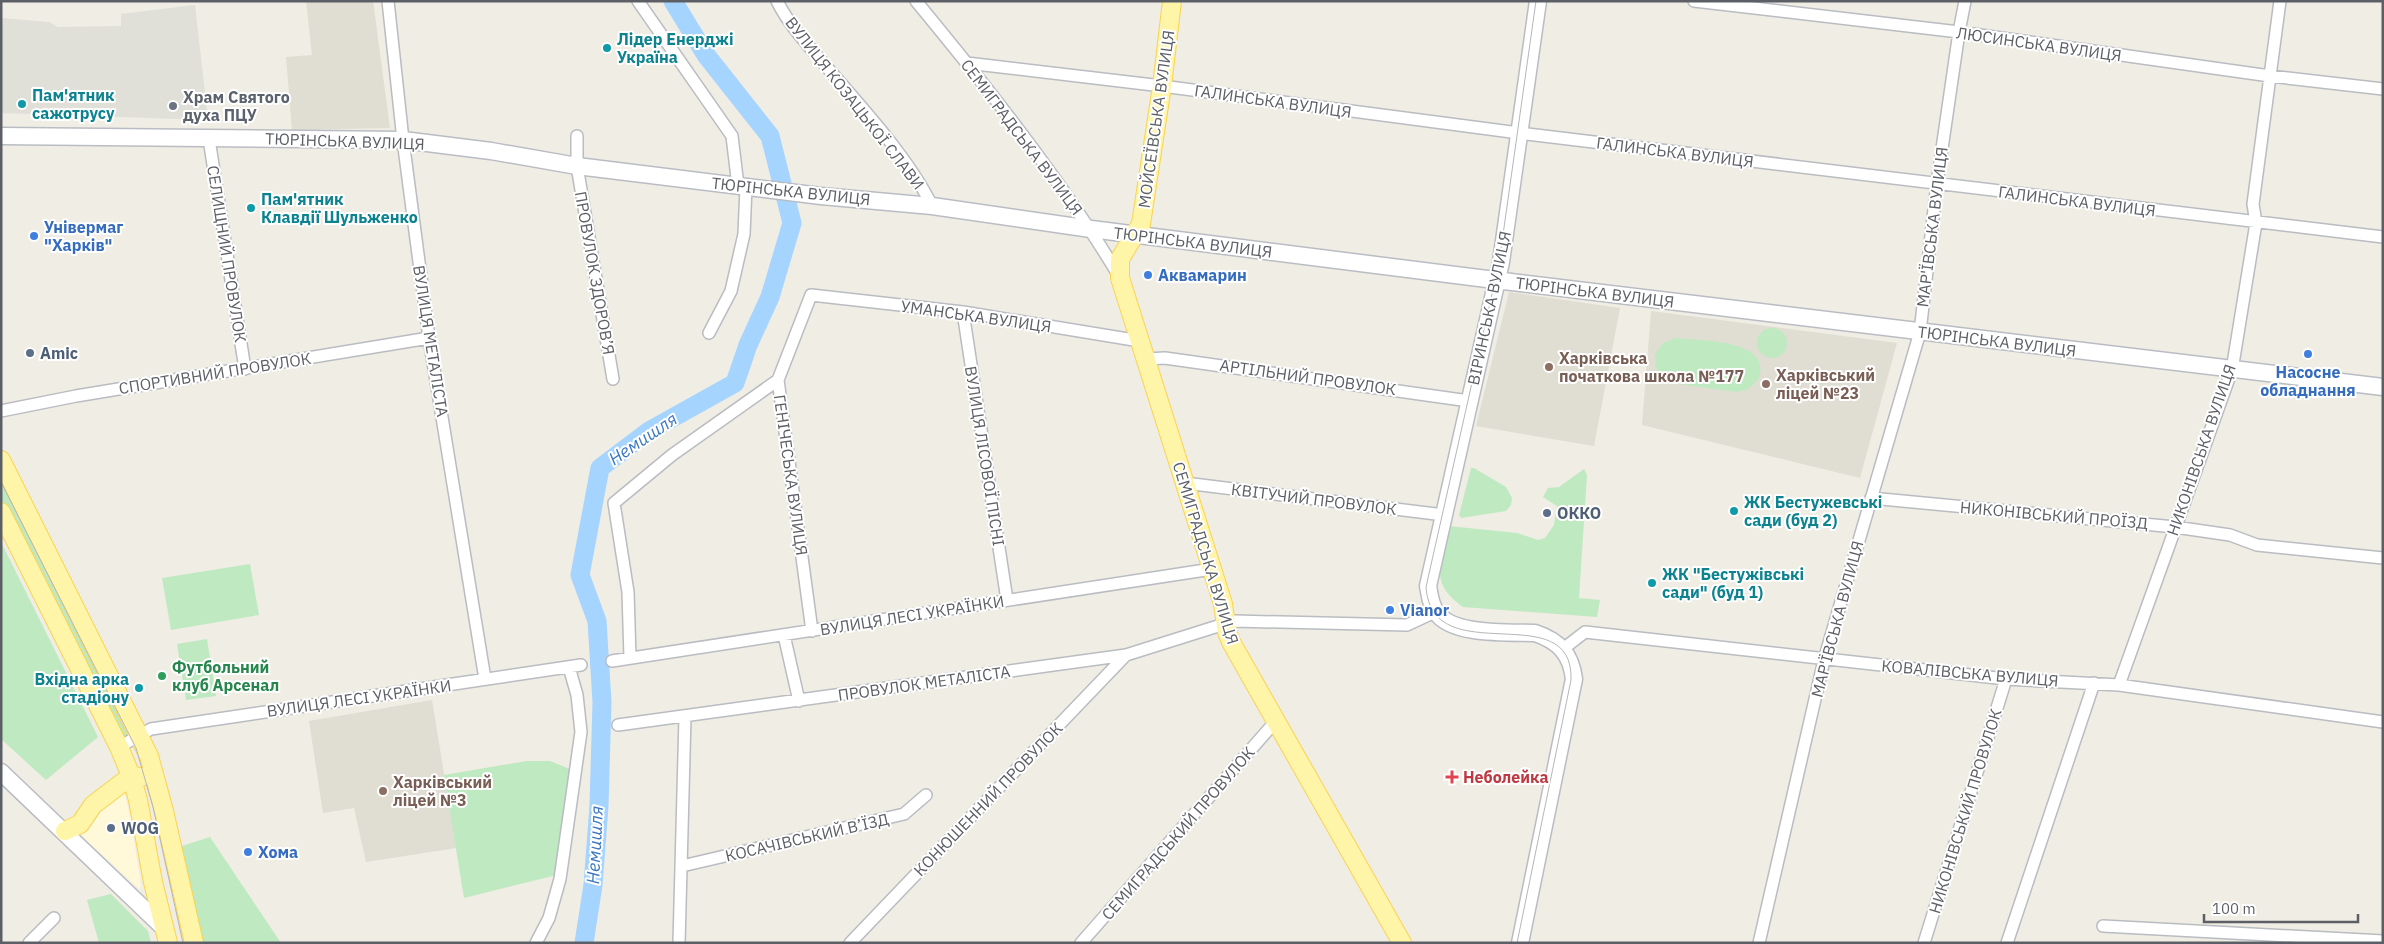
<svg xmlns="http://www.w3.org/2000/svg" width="2384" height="944" font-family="'IBM Plex Sans',sans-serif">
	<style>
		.commercial { fill: #fff8d9 }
		.industrial { fill: #e0dfd8 }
		.education { fill: #e0ddd3 }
		.green { fill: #bfe9c0 }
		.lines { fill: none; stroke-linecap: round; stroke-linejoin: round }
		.river { stroke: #a4d4ff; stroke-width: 19 }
		.minor-casing { stroke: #b9bcc1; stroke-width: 14 }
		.secondary-casing { stroke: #b9bdc3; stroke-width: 19 }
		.primary-casing { stroke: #fbd351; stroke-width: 20 }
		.minor { stroke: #fff; stroke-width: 11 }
		.secondary { stroke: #fff; stroke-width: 16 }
		.primary { stroke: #fff5a9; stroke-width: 18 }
		.tram { stroke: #b5b6b7; stroke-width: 1 }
		.culture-dot { fill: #0f9aa8; stroke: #fff; stroke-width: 2 }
		.worship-dot { fill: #6b7280; stroke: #fff; stroke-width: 2 }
		.shop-dot { fill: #3f7fe0; stroke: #fff; stroke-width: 2 }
		.service-dot { fill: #5c6f8a; stroke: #fff; stroke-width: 2 }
		.education-dot { fill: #8d6e63; stroke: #fff; stroke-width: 2 }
		.leisure-dot { fill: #2e9e5b; stroke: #fff; stroke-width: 2 }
		.health-dot { fill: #e0444e; stroke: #fff; stroke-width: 2 }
		.labels { text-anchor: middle; stroke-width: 4; stroke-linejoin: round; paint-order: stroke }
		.culture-label { font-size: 16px; font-weight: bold; fill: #0d838f; stroke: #fff; text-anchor: start }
		.street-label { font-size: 16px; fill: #5c6066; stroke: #fff }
		.worship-label { font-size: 16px; font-weight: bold; fill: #5b616d; stroke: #fff; text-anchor: start }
		.shop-label { font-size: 16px; font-weight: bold; fill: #366cbe; stroke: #fff; text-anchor: start }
		.service-label { font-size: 16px; font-weight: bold; fill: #4e5e75; stroke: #fff; text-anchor: start }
		.education-label { font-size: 16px; font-weight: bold; fill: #785e54; stroke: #fff; text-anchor: start }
		.leisure-label { font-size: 16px; font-weight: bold; fill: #27864d; stroke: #fff; text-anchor: start }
		.health-label { font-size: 16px; font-weight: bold; fill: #be3a42; stroke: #fff; text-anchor: start }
		.water-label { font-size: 18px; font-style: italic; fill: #3c78c2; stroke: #fff }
	</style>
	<rect width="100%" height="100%" fill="#efede4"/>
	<path class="commercial" d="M124,790L131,820L141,885L140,890L80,834L90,817Z"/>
	<path class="industrial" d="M195,5L208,120L1,113V18L49,22L58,27L121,26V14Z"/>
	<path class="education" d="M306,1H373L390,128L292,130L286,57L312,55Z
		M1509,292L1620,308L1594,446L1476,426Z
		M1651,311L1897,343L1860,478L1642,425Z
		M432,700L456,848L366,862L354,808L323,813L309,721Z"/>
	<path class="green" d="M1757 343a15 15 0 1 1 30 0a15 15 0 1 1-30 0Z
		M1676,338C1701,341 1775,339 1758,380L1747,390L1736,392L1671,383L1663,378L1656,368L1655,354L1663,343Z
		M1471,468H1474L1506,487L1512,498L1511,505L1506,511L1461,518L1459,515Z
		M1584,469L1587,475L1579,598L1600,600L1597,617L1463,607C1428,583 1441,562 1448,526L1517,533L1538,540L1545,538L1554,525L1557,506L1543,497L1548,488L1559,487Z
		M1,473L132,733L123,738L1,501Z
		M1,542L98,737L46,780L1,739Z
		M250,564L259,615L171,630L162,578Z
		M207,639L216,696L186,700L177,644Z
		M527,761H550L575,771L561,874L464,898L444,775Z
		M210,837L281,943H202L179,847Z
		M111,894L148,931L151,943H99L87,900Z"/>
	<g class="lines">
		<path class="river" d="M584,943L593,885L599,806L602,702L597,621L580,575L600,468L649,431L735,383L748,345L770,297L792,223L770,136L706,55L673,1"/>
		<g class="minor-casing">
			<path id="minor" d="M388,1L403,140L429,338L485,679
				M638,1L732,136L738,186
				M777,1C789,25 808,45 825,65C861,107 908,157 932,206
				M916,1C987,87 1062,181 1119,276
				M1694,1L1959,32L2270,76L2383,89
				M967,63L1162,86L1519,133L2383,237
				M577,136V166L613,379
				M209,139L245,369
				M963,312L1007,600
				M709,333L731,291L744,234L746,187
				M1147,359L1165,358L1469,401
				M1,411L76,396L429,338
				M1185,483L1444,515
				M1871,498L2175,527L2230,535L2257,545L2383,558
				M812,631L778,380L811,295L963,312L1140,341
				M784,635L799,701
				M1563,649L1585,632L2006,679L2119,685L2383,722
				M630,658L628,592L614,503L672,455L778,380
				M612,661L1212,569
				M2119,685L2232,370L2256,223L2253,204L2280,1
				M618,725L1126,655L1234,621L1407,625L1435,612
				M119,747L151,729L581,665
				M682,866L904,814L926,795
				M2103,926L2383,941
				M29,943L54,918
				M536,943L549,918L560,879L581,732L577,695L569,667
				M679,943L685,717
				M850,943L1126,655
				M1081,943L1275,722
				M1759,943L1824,660L1920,332L1937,183L1959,32L1965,1
				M1924,943L2006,679
				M2007,943L2094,683"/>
		</g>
		<g class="secondary-casing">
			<path id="secondary" d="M1,136L403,140L491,151L577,166L821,196L932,206L1091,229L1495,280L2383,387
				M1,772L165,929
				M1520,943L1574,679C1571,654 1559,641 1535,633C1509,632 1452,636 1436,612C1430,604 1430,595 1428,586L1501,262L1538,1"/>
		</g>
		<g class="primary-casing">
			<path id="primary" d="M1172,1L1162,86L1141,224L1120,259V278L1223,604L1227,632L1231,642L1402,943
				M1,460L149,756L164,811L194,943
				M1,512L119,747L131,776L138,800L153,882L168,943
				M65,831L80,824L93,805L131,776L141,777"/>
		</g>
		<use href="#minor" class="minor"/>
		<use href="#secondary" class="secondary"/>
		<use href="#primary" class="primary"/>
		<path class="tram" d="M1,482L136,748L153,807L183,943
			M1517,943L1571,680C1574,594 1432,674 1426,587L1499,263L1536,1"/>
	</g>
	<g class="culture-dot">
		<circle cx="607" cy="48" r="5"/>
		<circle cx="22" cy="104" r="5"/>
		<circle cx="251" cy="208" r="5"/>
		<circle cx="1734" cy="511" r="5"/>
		<circle cx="1652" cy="583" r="5"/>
		<circle cx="139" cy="688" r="5"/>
	</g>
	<circle class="worship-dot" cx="173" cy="106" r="5"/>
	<g class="shop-dot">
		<circle cx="34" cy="236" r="5"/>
		<circle cx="1148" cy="275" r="5"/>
		<circle cx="2308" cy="354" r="5"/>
		<circle cx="1390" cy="610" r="5"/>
		<circle cx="248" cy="852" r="5"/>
	</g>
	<g class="service-dot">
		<circle cx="30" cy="353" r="5"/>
		<circle cx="1547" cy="513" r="5"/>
		<circle cx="111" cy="828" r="5"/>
	</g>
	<g class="education-dot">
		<circle cx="1549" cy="367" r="5"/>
		<circle cx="1766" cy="384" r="5"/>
		<circle cx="383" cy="791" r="5"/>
	</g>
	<circle class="leisure-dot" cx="162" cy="676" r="5"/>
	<path class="health-dot" d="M1449.5 769.5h5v5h5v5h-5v5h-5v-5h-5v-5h5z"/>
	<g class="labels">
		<g class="culture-label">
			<text x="617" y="45">Лідер Енерджі<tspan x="617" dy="18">Україна</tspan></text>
			<text x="32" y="101">Пам'ятник<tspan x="32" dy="18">сажотрусу</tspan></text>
			<text x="261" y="205">Пам'ятник<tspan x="261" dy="18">Клавдії Шульженко</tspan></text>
			<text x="1744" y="508">ЖК Бестужевські<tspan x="1744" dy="18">сади (буд 2)</tspan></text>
			<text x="1662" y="580">ЖК "Бестужівські<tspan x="1662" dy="18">сади" (буд 1)</tspan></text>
			<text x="129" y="685" text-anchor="end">Вхідна арка<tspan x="129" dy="18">стадіону</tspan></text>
		</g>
		<g class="street-label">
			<text transform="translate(2039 44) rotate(8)" y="6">ЛЮСИНСЬКА ВУЛИЦЯ</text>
			<text transform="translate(1273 101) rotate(8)" y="6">ГАЛИНСЬКА ВУЛИЦЯ</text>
			<text transform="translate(855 103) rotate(52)" y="6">ВУЛИЦЯ КОЗАЦЬКОЇ СЛАВИ</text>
			<text transform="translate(1156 119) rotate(-82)" y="6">МОЙСЕЇВСЬКА ВУЛИЦЯ</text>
			<text transform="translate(1022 137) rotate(53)" y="6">СЕМИГРАДСЬКА ВУЛИЦЯ</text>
			<text transform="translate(345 141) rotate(2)" y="6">ТЮРІНСЬКА ВУЛИЦЯ</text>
			<text transform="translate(1675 152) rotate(7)" y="6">ГАЛИНСЬКА ВУЛИЦЯ</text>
			<text transform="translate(791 191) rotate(6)" y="6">ТЮРІНСЬКА ВУЛИЦЯ</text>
			<text transform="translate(2077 201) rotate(7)" y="6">ГАЛИНСЬКА ВУЛИЦЯ</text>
			<text transform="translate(1932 227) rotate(-83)" y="6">МАР'ЇВСЬКА ВУЛИЦЯ</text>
			<text transform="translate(1193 242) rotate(7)" y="6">ТЮРІНСЬКА ВУЛИЦЯ</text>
			<text transform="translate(227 254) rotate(81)" y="6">СЕЛИЩНИЙ ПРОВУЛОК</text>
			<text transform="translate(595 273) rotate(80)" y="6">ПРОВУЛОК ЗДОРОВ’Я</text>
			<text transform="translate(1595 292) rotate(7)" y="6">ТЮРІНСЬКА ВУЛИЦЯ</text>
			<text transform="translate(1489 308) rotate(-78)" y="6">ВІРИНСЬКА ВУЛИЦЯ</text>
			<text transform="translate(976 316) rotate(8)" y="6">УМАНСЬКА ВУЛИЦЯ</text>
			<text transform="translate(431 341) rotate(81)" y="6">ВУЛИЦЯ МЕТАЛІСТА</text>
			<text transform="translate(1997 341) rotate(7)" y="6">ТЮРІНСЬКА ВУЛИЦЯ</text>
			<text transform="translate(215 373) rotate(-9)" y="6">СПОРТИВНИЙ ПРОВУЛОК</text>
			<text transform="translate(1308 377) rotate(8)" y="6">АРТІЛЬНИЙ ПРОВУЛОК</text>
			<text transform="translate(2201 450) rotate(-71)" y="6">НИКОНІВСЬКА ВУЛИЦЯ</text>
			<text transform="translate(985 456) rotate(81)" y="6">ВУЛИЦЯ ЛІСОВОЇ ПІСНІ</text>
			<text transform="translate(791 475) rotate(82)" y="6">ГЕНІЧЕСЬКА ВУЛИЦЯ</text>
			<text transform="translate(1314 499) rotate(7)" y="6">КВІТУЧИЙ ПРОВУЛОК</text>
			<text transform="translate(2054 515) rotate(5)" y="6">НИКОНІВСЬКИЙ ПРОЇЗД</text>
			<text transform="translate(1206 553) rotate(73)" y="6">СЕМИГРАДСЬКА ВУЛИЦЯ</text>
			<text transform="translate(912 615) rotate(-9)" y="6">ВУЛИЦЯ ЛЕСІ УКРАЇНКИ</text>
			<text transform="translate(1837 619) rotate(-75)" y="6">МАР'ЇВСЬКА ВУЛИЦЯ</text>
			<text transform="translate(1970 673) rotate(5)" y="6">КОВАЛІВСЬКА ВУЛИЦЯ</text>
			<text transform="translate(924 683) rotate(-8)" y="6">ПРОВУЛОК МЕТАЛІСТА</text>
			<text transform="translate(359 698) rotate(-8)" y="6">ВУЛИЦЯ ЛЕСІ УКРАЇНКИ</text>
			<text transform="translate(988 799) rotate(-46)" y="6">КОНЮШЕННИЙ ПРОВУЛОК</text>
			<text transform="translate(1965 811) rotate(-73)" y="6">НИКОНІВСЬКИЙ ПРОВУЛОК</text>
			<text transform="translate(1178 833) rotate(-49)" y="6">СЕМИГРАДСЬКИЙ ПРОВУЛОК</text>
			<text transform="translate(807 837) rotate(-13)" y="6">КОСАЧІВСЬКИЙ В’ЇЗД</text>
		</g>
		<g class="worship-label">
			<text x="183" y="103">Храм Святого<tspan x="183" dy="18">духа ПЦУ</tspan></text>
		</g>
		<g class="shop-label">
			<text x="44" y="233">Універмаг<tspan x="44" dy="18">"Харків"</tspan></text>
			<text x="1158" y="281">Аквамарин</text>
			<text x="2308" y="378" text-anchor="middle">Насосне<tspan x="2308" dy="18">обладнання</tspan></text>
			<text x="1400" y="616">Vianor</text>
			<text x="258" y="858">Хома</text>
		</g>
		<g class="service-label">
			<text x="40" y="359">Amic</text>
			<text x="1557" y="519">ОККО</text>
			<text x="121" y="834">WOG</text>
		</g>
		<g class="education-label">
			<text x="1559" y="364">Харківська<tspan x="1559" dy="18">початкова школа №177</tspan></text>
			<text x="1776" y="381">Харківський<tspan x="1776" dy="18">ліцей №23</tspan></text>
			<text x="393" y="788">Харківський<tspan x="393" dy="18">ліцей №3</tspan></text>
		</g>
		<g class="leisure-label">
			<text x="172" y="673">Футбольний<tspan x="172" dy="18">клуб Арсенал</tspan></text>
		</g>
		<g class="health-label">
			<text x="1463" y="783">Неболейка</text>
		</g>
		<g class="water-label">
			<text transform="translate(643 439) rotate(-34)" y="6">Немишля</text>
			<text transform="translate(595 845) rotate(-87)" y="6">Немишля</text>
		</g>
	</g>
	<rect width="2384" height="944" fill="none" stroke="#5c6066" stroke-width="5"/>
	<path d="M2204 914v8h154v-8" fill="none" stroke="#5c6066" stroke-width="2.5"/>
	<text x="2212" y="914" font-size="15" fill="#5c6066" stroke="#ffffff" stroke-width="4" paint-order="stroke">100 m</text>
</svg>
